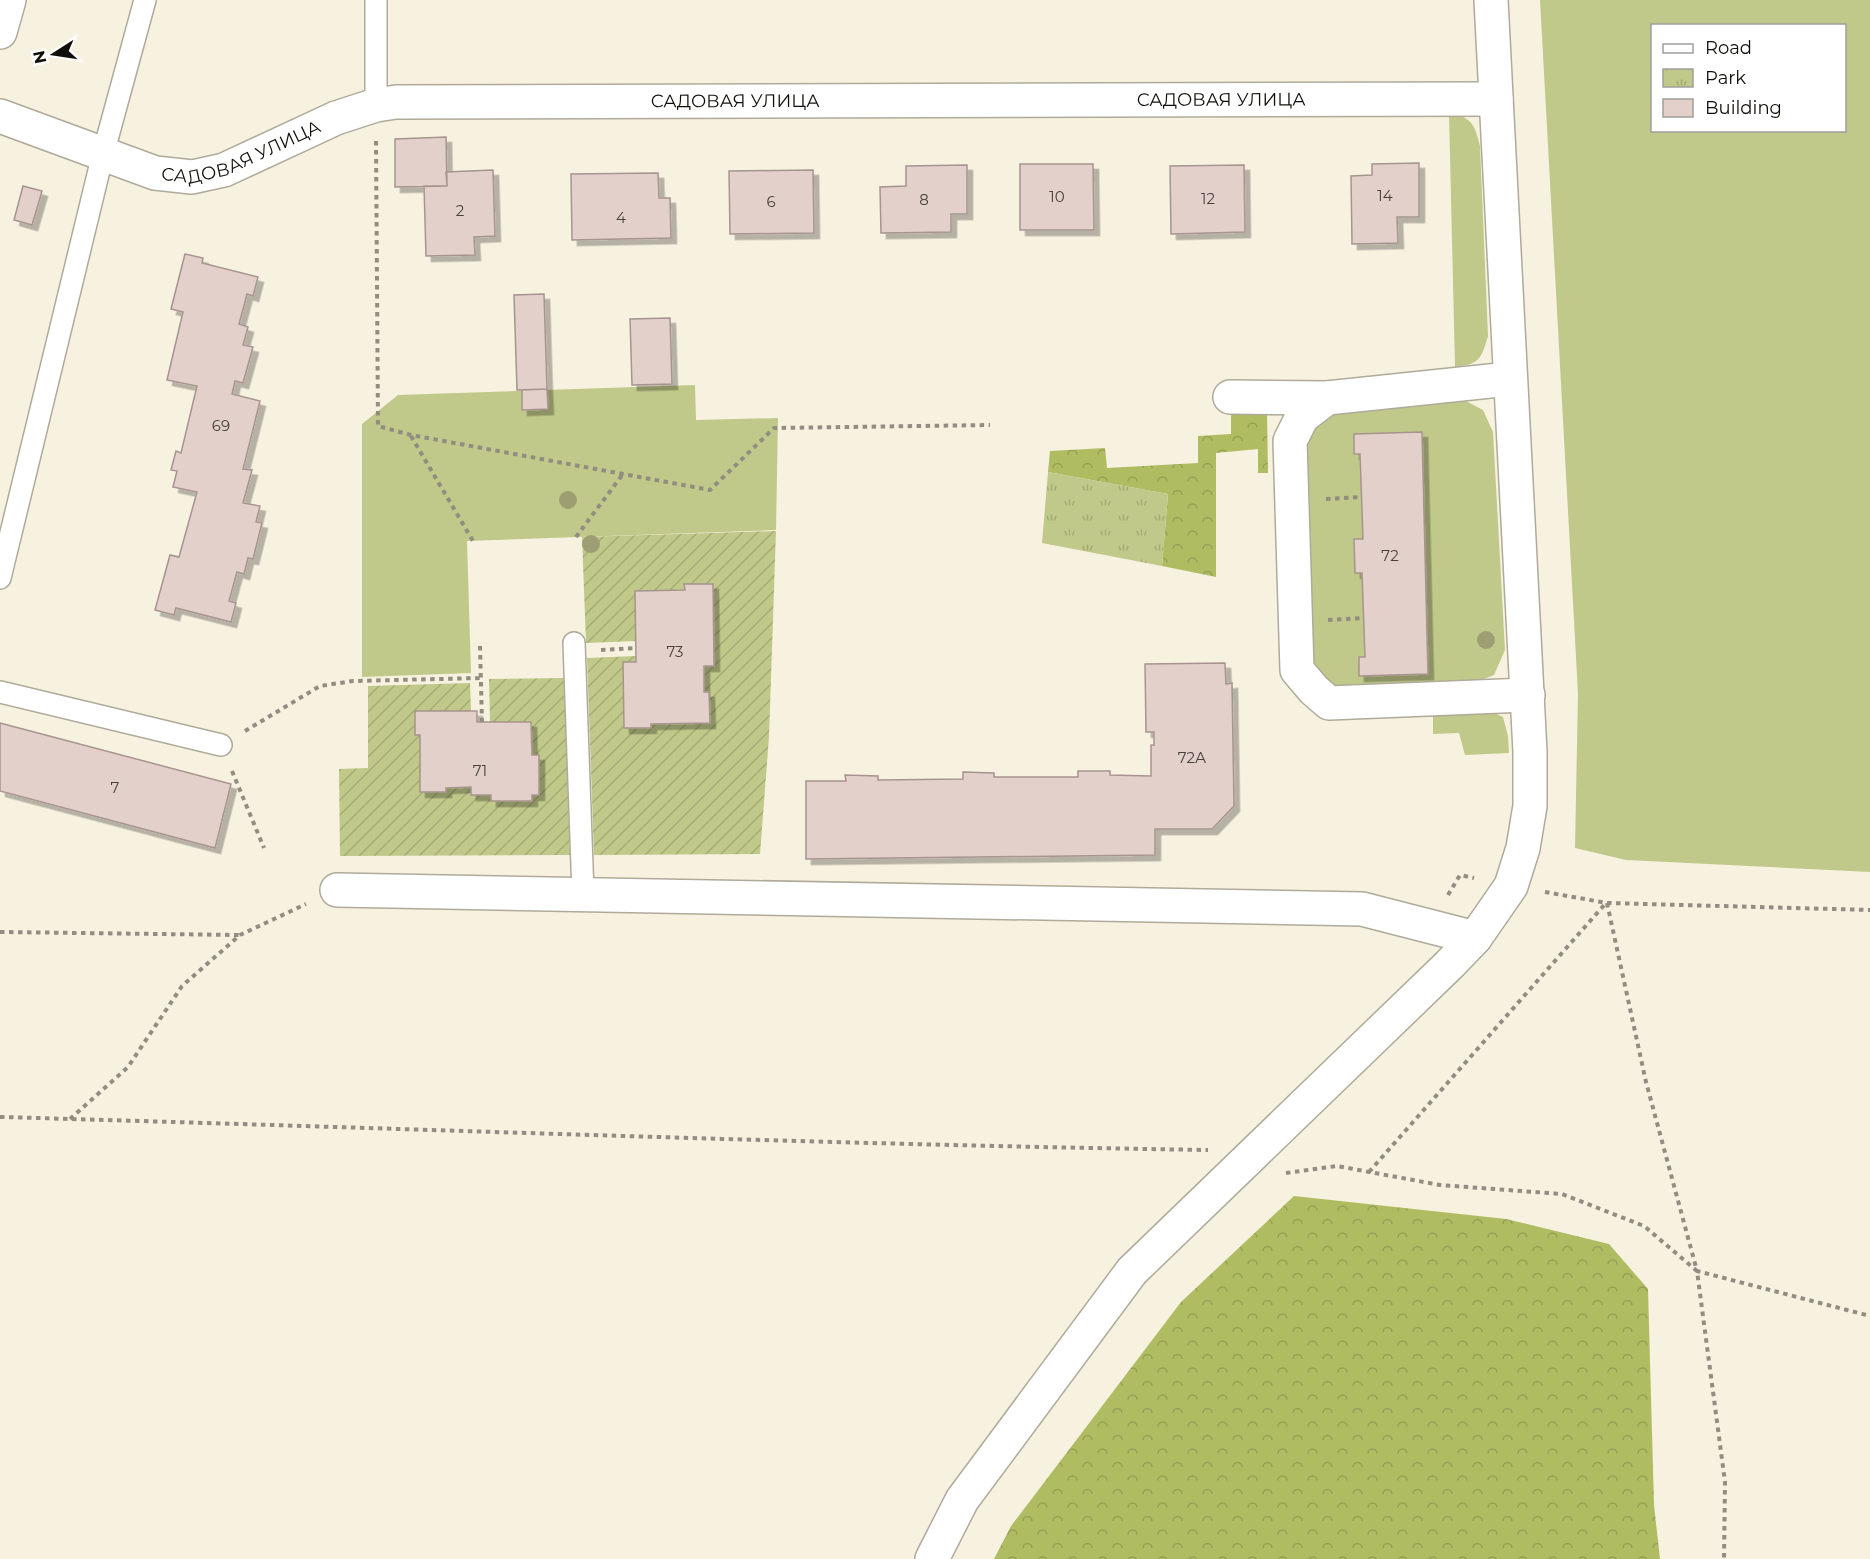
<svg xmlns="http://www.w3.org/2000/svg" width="1870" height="1559" font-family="Montserrat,sans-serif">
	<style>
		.grass { fill: #c0c989; fill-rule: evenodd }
		.forest { fill: url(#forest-crowns) }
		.park { fill: url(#park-tufts) }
		.garden { fill: url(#garden-furrows) }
		.building { fill: #e4d0cb; stroke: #a7948f; stroke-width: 1.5; filter: url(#shadow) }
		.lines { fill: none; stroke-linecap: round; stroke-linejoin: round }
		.lane-casing { stroke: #afaa99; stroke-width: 24 }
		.street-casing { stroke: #afaa99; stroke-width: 36 }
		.secondary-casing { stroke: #afaa99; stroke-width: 36 }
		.path { stroke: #918d80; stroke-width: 4; stroke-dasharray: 4.5 4.5; stroke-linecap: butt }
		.lane { stroke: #fff; stroke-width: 21 }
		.street { stroke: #fff; stroke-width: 33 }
		.secondary { stroke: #fff; stroke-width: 33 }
		.tree { fill: #9d9e72 }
		.labels { text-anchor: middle; stroke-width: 4.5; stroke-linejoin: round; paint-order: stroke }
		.number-label { font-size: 15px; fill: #463f3a }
		.street-label { font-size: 18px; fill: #110f09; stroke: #fff }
	</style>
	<defs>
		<pattern id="forest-crowns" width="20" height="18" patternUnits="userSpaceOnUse" patternTransform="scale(1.5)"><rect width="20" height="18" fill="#b0bc62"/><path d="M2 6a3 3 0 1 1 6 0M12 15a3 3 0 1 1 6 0" fill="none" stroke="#96a054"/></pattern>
		<pattern id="park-tufts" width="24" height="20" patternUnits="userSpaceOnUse" patternTransform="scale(1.5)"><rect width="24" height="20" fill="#c0c989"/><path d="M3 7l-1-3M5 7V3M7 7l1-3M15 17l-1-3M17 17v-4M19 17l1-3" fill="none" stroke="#a4ab75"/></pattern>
		<pattern id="garden-furrows" width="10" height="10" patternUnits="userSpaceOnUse" patternTransform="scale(1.5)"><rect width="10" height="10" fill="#c0c989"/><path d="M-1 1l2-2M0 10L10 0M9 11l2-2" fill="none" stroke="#a4ab75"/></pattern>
		<filter id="shadow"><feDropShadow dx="5.5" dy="5.5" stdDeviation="0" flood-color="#0004"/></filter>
	</defs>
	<rect width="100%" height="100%" fill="#f7f2e0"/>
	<path class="grass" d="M1540,0H1870V872L1626,860L1575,848L1578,694ZM1652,26H1844V130H1652Z
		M1449,113C1471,117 1475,124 1480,146L1488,336C1481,359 1480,364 1455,367Z
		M695,385L696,420L778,418L776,530L467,541L471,673L362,677V424L398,395Z
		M1464,400L1483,410L1493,432L1505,650L1494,675L1471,684L1314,690L1302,417Z
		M1490,711L1503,717L1508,736L1509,753L1465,755L1459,733L1433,734V712Z"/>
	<path class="forest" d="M1267,410L1268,473H1258V449L1216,453V577L1162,566L1168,494L1048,472L1050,451L1105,448L1107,468L1198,463V436L1231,434V412Z
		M1294,1196L1506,1219L1609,1244L1648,1289L1654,1505L1660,1559H994L1011,1526L1181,1302Z"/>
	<path class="park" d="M1048,472L1168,494L1162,566L1042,543Z"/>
	<path class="garden" d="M776,531L769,737L760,854L594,855L587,658L636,656V662L623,663L624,728H651V724L710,723L709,692H704V666H714L713,584H685V590L636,591V641L586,643L582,537Z
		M564,678L570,855L340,856L339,769L368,768V686L470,683L471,711H415V735H420V792H446V788L471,787L472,795H491V801H532V795L539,794V755H532L531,722H490L489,679Z"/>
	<path class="building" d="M446,137L447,186L395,187V139Z
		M1419,163V217H1397L1398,243L1352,244L1351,176L1372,175V164Z
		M1020,164H1093L1094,230H1020Z
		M967,165V214H951V232L881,233L880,187L906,186V166Z
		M1244,165L1245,232L1171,234L1170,166Z
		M493,170L495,236L474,237L475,255L426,256L424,186H447L446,172Z
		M813,170L814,233L730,234L729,171Z
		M658,173L659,198H670L671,238L572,240L571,174Z
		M23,186L42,191L32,225L14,220Z
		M185,254L203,258L202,263L258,277L253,296L247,294L239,324L248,327L243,345L253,347L243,383L235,381L232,394L260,401L243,469L252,470L243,503L260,506L256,522L262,523L253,559L248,558L244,574L237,572L229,601L236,603L231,622L176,608L174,615L155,610L170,555L179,557L197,492L173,487L177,471L171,470L176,451L181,453L197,386L167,380L183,312L171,309Z
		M544,294L547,389L517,390L514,295Z
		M670,318L672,384L632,385L630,319Z
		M547,389L548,409L522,410V390Z
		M1422,432L1428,674L1359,676V657H1365L1362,573H1355L1354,539H1363L1360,454H1354V434Z
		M684,584H713L714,666H704V692H709L710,723L651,724V728H624L623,662H636L635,591L685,590Z
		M1225,663L1226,684L1232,683L1234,806L1212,829H1155V855L806,859V781H846L845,775L878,776V780L963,779V772L994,773V777H1078V771H1110V775L1151,776V745H1154V732H1146L1145,664Z
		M415,711H477V722H531L532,755H539V795H532V801H491V795H471V787L446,788V792H420V735H415Z
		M0,723L231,784L215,848L0,791Z"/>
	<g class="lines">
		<g class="lane-casing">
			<path id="lane" d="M376,0V105
				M0,578L103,154L145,0
				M574,643L583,894
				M0,692L221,745"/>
		</g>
		<g class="street-casing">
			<g id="street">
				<path d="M0,32L9,0"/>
				<path id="s1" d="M0,116L155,173L192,177L224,170L336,118L376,105L396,102L1496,99"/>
				<path d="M1230,397L1327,398L1509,379"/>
				<path d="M1327,398L1302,417L1290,441L1297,670L1314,690L1329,703L1528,695"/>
				<path d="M337,890L1362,909L1475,938"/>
			</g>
		</g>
		<g class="secondary-casing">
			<path id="secondary" d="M932,1559L962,1500L1132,1271L1449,965L1475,938L1511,886L1523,848L1530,806V752L1491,0"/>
		</g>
		<path class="path" d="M376,141L378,426L411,435L710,490L774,428L990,425
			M411,436L473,541
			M1326,499L1362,497
			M576,537L623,474
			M1328,620L1364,618
			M480,646L482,722
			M601,650L636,648
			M245,731L320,686L353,681L481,678
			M232,771L264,848
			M1545,892L1607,903L1870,910
			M1448,895L1460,875L1474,878
			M1607,903L1646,1082L1697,1271L1870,1316
			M0,932L239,935
			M0,1117C403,1128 805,1144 1208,1150
			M70,1119L128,1067L182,986L240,935L306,904
			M1369,1172L1606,903
			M1286,1173L1337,1166L1440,1185L1562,1194L1644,1226L1697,1271L1725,1482L1724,1559"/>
		<use href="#lane" class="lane"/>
		<use href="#street" class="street"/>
		<use href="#secondary" class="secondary"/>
	</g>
	<g class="tree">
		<circle cx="568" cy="500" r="9"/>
		<circle cx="591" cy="544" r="9"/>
		<circle cx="1486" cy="640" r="9"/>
	</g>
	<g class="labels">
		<g class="number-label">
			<text x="1385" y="201">14</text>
			<text x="1057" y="202">10</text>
			<text x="1208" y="204">12</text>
			<text x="924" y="205">8</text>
			<text x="771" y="207">6</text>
			<text x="460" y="216">2</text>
			<text x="621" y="223">4</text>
			<text x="221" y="431">69</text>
			<text x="1390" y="561">72</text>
			<text x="675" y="657">73</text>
			<text x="1192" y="763">72А</text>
			<text x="480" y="776">71</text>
			<text x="115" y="793">7</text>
		</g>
		<g class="street-label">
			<text dy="6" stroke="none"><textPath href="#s1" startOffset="1246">САДОВАЯ УЛИЦА</textPath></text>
			<text dy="6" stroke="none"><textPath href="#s1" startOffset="760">САДОВАЯ УЛИЦА</textPath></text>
			<text dy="6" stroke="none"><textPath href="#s1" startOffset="256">САДОВАЯ УЛИЦА</textPath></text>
		</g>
	</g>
	<rect x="1651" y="24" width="195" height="108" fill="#ffffff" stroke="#a09f9d" stroke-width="1.5"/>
	<rect x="1663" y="44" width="30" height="9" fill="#ffffff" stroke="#a09f9d" stroke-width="1.5"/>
	<text x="1705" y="54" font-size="18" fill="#110f09">Road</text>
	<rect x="1663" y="69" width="30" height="18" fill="url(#park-tufts)" stroke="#a09f9d" stroke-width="1.5"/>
	<text x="1705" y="84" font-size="18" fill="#110f09">Park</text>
	<rect x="1663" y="99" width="30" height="18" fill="#e4d0cb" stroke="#a09f9d" stroke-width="1.5"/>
	<text x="1705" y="114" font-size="18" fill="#110f09">Building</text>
	<g transform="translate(54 54) rotate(258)" stroke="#ffffff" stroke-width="4.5" paint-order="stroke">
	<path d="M0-4.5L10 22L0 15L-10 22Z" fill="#110f09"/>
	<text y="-9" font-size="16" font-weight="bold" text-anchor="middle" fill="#110f09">N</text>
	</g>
</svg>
